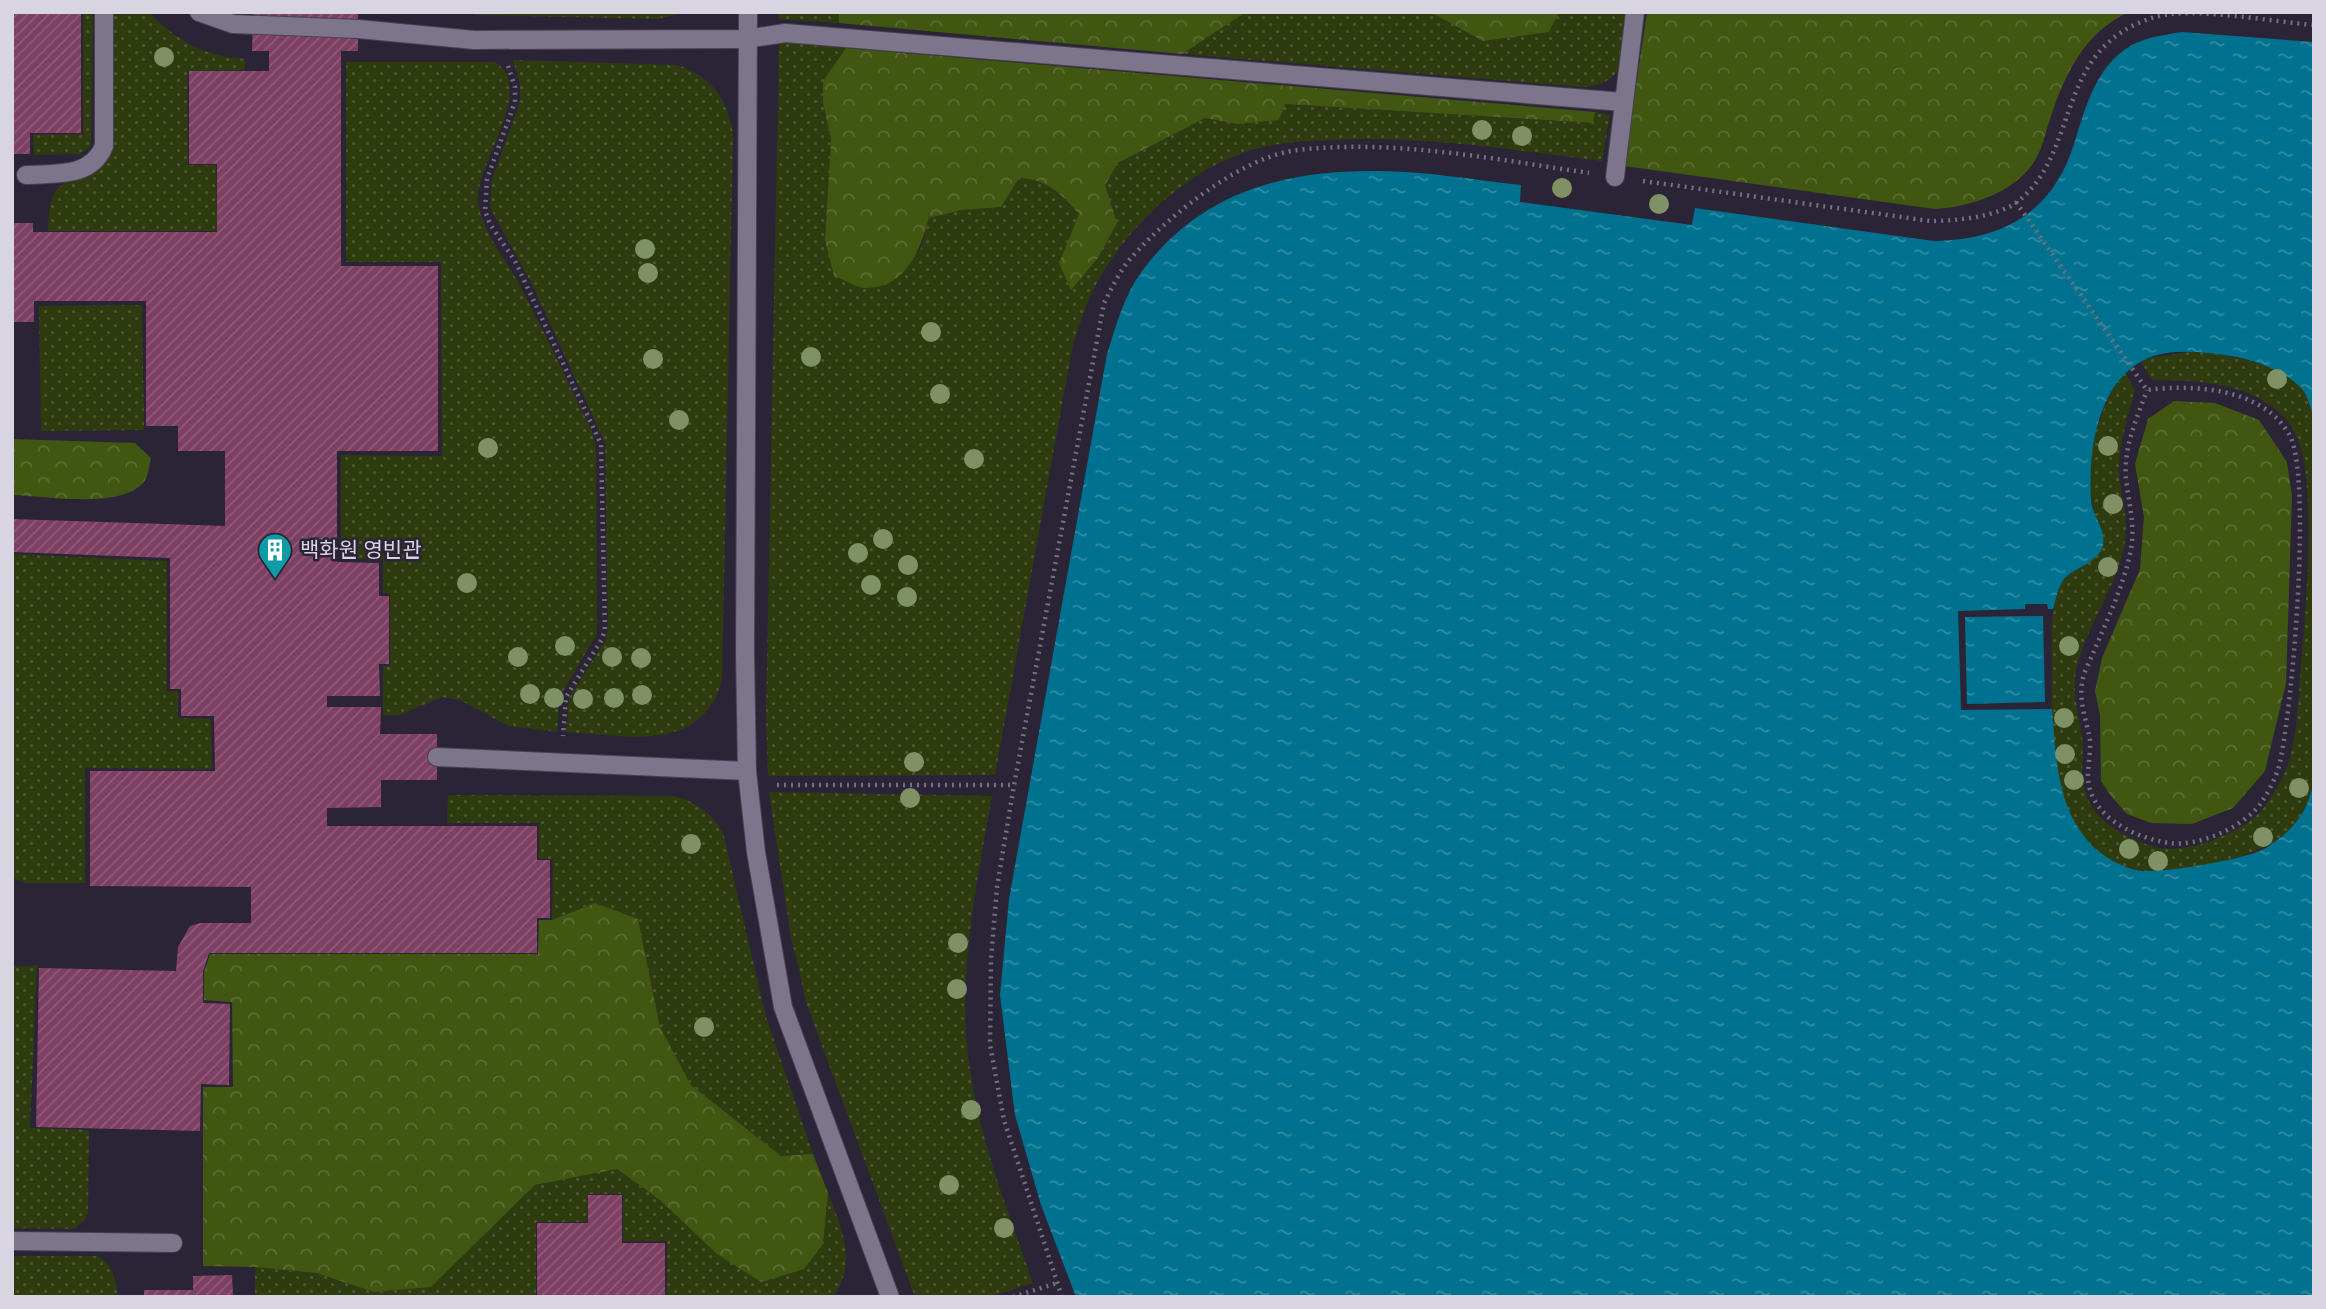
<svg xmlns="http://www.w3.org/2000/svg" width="2326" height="1309" font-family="'Fira Sans','Noto Sans KR',sans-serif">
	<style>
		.green { fill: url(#green-dots) }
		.forest { fill: url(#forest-crowns) }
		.water { fill: url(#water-ripples) }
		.building { fill: url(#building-hatch) }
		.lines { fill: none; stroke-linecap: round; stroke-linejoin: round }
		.service-casing { stroke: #474151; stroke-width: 20 }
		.minor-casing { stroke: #474151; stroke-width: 20 }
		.path { stroke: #757080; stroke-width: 4.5; stroke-dasharray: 2 5; stroke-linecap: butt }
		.service { stroke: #7c758b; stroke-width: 18 }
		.minor { stroke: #7c758b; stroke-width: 18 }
		.tree { fill: #819166 }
		.labels { text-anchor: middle; stroke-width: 5; stroke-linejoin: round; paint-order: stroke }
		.poi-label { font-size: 21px; fill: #d8d4e1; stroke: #2b2437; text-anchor: start }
	</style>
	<defs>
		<pattern id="green-dots" width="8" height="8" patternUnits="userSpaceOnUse" patternTransform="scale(1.75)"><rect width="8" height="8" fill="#2d3b0f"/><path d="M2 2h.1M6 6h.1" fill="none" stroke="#4b5632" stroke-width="1.8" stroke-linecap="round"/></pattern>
		<pattern id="forest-crowns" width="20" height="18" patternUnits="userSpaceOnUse" patternTransform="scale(1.75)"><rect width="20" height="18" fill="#415611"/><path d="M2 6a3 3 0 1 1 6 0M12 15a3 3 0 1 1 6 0" fill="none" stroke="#5c6d33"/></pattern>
		<pattern id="water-ripples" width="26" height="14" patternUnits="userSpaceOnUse" patternTransform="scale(1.75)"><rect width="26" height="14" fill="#00728f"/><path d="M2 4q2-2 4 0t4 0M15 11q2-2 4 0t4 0" fill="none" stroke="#318ca4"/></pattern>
		<pattern id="building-hatch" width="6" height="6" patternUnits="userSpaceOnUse" patternTransform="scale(1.75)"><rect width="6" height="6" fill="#7d3f62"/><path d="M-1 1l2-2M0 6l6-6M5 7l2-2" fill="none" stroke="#8f5a78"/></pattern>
	</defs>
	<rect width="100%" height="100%" fill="#2b2437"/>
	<path class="green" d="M83,12H93L91,146L80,154L34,155L33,135L83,134Z
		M112,12H149C178,42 204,56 245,59V70L187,71L188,165H216L217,231H48C50,185 56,185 97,169Z
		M474,12H687L658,19L474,15Z
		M779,12H839V23L779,19Z
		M1246,12H1430L1484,41L1549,32L1559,12H1626C1624,50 1630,84 1583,87L1182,54Z
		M779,42L846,48L833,66L823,103L831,139L825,240L920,251L929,218L962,210L1001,207L1019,178C1046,179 1061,195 1079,214L1059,263L1117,223L1105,185L1118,163L1205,118L1237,124L1285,104L1592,123L1595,112L1610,115L1602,161C1512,150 1423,135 1333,140C1304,141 1276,142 1249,151C1182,172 1121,233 1091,294C1084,310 1079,328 1073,344L995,775L768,776L766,717Z
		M513,60L677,65C712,77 728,99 733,134L722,680C701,755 626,735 566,732L569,698L606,639L608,628L605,443L531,282L490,208L492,179L520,102V85Z
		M346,62H494C538,85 476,164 478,200C480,229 505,258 518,282C544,330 567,381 592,431L596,448L597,634L560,696L557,732L508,726L460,700L442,697L400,715H383V666H390V594L383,593V560L341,559V455L442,456L441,262H346Z
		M142,305L144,430L41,431L39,306Z
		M2197,351C2226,355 2287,364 2304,391C2308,399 2311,409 2314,417V782C2302,830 2278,846 2231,859C2208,865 2159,875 2136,870C2048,851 2051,737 2052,668C2052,640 2049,610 2061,584C2066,573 2079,567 2089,561C2091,548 2097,531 2095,518C2094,503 2088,490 2089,474C2091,439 2103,400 2125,372L2135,390C2128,416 2119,443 2119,471C2120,495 2129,517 2125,541C2118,586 2087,625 2077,667C2071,691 2079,713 2082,737C2084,752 2081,769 2083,784C2089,820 2128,841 2160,848C2187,854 2244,832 2262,810C2270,800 2281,782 2286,770C2297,741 2299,696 2301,665C2306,603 2312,539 2306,477C2304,455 2299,433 2284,417C2250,382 2197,380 2152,380L2141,362L2148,358Z
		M12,554L167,561V691H178V718L211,719L212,769L85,768V883H25L12,878Z
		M769,792L992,796C977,883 957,974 969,1062C979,1139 1008,1211 1033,1283L990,1297H915L807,1005L791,937Z
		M448,795L674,796C698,802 709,812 723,832L766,1017L813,1154L781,1156L691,1085L660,1027L638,919L595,903L552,920L553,859H539V823H447Z
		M37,965L30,1128L89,1130L88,1212L84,1221L74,1229L12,1228V967Z
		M617,1169L660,1200L823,1244L828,1193C842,1229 858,1262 833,1297H667V1241H623V1194H588L587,1222H536V1297H255V1267L316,1273L374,1292L431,1287L535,1185Z
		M16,1256H97C114,1264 115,1280 118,1297H12V1258Z"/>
	<path class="forest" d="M839,12H1246L1182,54L839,23Z
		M1430,12H1559L1549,32L1483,41Z
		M1647,12H2129C2083,33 2064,76 2049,122C2045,134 2043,146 2037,157C2018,192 1971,207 1935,209L1624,166Z
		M846,48L1595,112L1593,123L1285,104L1279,120L1237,124L1205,118L1118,163L1105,185L1117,223L1098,258L1071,290L1059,263L1079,214C1061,194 1047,179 1019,178L1001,207L962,210L929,218C920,250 906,289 864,288C855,287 843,279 834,276L825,240L831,139L823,103V81Z
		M2174,401L2215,403L2259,420L2287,462L2292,496L2286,683L2265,771L2233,808L2192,824L2151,823L2127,814L2111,796L2101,781L2100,715L2095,691L2102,658L2140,569L2144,517L2135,464L2148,419Z
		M12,439L135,443L151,458C149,466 148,479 142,484C117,509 46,496 12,495Z
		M595,903L638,919L660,1027L691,1085L781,1156L813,1154L828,1193L823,1244L804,1269L761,1282L717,1254L660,1200L617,1169L535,1185L431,1287L374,1292L316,1273L255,1267L203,1266V1087H233L232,1002L204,1000V972L210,954H538L539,920H552Z"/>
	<path class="water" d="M2182,32L2314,42V417C2310,408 2308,395 2301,388C2285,371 2253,359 2230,356C2204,352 2170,348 2146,359C2097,382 2088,452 2091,500C2092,516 2106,528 2103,545C2100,562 2075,567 2064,579C2058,587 2056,599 2053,609H2048L2047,604H2025V609L1958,611L1961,710L2052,709C2056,755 2056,802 2087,840C2098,854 2119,866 2136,870C2156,875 2249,859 2266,848C2295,829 2306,814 2314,782V1297H1076L1041,1205L1015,1115L1000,995L1009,899L1107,354C1116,326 1124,295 1142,271C1201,192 1284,170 1378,171C1425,171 1474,180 1521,185L1520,202L1692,225L1695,208L1934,241C2005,240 2054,211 2075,141C2086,106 2096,67 2130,46C2146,37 2164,35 2182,32Z
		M2043,616L2045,702L1967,704L1965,617Z"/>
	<path class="building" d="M12,12H81V133H30V154H12Z
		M253,12H358V51H341V266H438V451H337V562L379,563V596H389V664H379L380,696H327V707H381L380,734H437V780H381V807L327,808V826H537V860H550V918H537V953H209L203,972V1003L230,1004L229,1085L201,1084L200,1131L36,1127L39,968L176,971L178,947L190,926L200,923H251V887L90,886V771H215L214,716H181V689H170V558L12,552V519L225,526V451H178V426H146V301H34V322H12V223H33V232H217V164H189V71H269V51H252Z
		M588,1195H622V1243H665V1297H537V1223H588Z
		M232,1275L233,1297H144V1290H193V1276Z"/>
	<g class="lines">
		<g class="service-casing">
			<path id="service" d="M199,12L233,24L358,29L474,40L746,39L785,33L1623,102
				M26,175C56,173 91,178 104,146V12
				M1615,177L1635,12
				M437,757L747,771
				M12,1241L173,1243"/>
		</g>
		<g class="minor-casing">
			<path id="minor" d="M748,12L745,652L747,771L756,852L783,1007L890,1297"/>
		</g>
		<path class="path" d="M508,66L515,87V102L487,179L485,211L490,224L515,261L601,444L605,630L602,639L566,697L563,736
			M1643,181L1930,221C1955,221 1997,217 2017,202C2082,152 2052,48 2155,17C2192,6 2273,22 2314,25
			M2016,202L2147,390C2194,384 2262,388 2289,434C2313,473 2292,715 2279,766C2276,777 2268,793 2261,803C2244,827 2199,847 2169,843C2138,838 2097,821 2089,786C2086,772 2091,755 2090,740C2087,722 2079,703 2082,683C2083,673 2090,661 2094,651C2107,620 2123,587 2130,554C2136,528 2129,505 2126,479C2123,448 2137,418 2147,390
			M777,785H1014
			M1013,1297L1057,1283
			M1062,1297L1004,1120L990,1045L991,959L997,887L1014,785L1104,303C1112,288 1120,270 1131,258C1168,216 1242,156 1298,150C1395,139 1493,159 1589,173"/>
		<use href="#service" class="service"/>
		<use href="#minor" class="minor"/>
	</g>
	<g class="tree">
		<circle cx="164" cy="57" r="10"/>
		<circle cx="1482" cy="130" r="10"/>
		<circle cx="1522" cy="136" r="10"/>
		<circle cx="1562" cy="188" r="10"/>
		<circle cx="1659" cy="204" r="10"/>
		<circle cx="645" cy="249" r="10"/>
		<circle cx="648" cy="273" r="10"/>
		<circle cx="931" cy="332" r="10"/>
		<circle cx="811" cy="357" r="10"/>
		<circle cx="653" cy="359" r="10"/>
		<circle cx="2277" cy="379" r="10"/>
		<circle cx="940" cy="394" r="10"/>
		<circle cx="679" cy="420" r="10"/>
		<circle cx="2108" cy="446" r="10"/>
		<circle cx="488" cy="448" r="10"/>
		<circle cx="974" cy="459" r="10"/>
		<circle cx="2113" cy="504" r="10"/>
		<circle cx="883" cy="539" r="10"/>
		<circle cx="858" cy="553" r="10"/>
		<circle cx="908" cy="565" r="10"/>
		<circle cx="2108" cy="567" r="10"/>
		<circle cx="467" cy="583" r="10"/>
		<circle cx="871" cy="585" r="10"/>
		<circle cx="907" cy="597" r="10"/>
		<circle cx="565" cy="646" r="10"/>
		<circle cx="2069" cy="646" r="10"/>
		<circle cx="518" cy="657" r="10"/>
		<circle cx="612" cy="657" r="10"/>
		<circle cx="641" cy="658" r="10"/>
		<circle cx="530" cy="694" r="10"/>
		<circle cx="642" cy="695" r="10"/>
		<circle cx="554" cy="698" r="10"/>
		<circle cx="614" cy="698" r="10"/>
		<circle cx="583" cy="699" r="10"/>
		<circle cx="2064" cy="718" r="10"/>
		<circle cx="2065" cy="754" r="10"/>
		<circle cx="914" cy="762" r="10"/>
		<circle cx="2074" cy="780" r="10"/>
		<circle cx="2299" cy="788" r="10"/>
		<circle cx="910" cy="798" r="10"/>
		<circle cx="2263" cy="837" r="10"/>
		<circle cx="691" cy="844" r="10"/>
		<circle cx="2129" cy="849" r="10"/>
		<circle cx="2158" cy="861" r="10"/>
		<circle cx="958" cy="943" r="10"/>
		<circle cx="957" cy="989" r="10"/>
		<circle cx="704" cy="1027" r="10"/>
		<circle cx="971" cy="1110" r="10"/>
		<circle cx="949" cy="1185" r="10"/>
		<circle cx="1004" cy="1228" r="10"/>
	</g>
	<defs>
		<g id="building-pin" transform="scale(1.75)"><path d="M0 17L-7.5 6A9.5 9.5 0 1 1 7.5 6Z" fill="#0f9aa8" stroke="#2b2437"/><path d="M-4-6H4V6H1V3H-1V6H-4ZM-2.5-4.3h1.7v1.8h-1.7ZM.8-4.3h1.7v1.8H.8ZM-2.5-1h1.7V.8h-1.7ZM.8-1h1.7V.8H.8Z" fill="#fff"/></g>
	</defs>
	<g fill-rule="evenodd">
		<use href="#building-pin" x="275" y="550"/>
	</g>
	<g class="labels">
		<g class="poi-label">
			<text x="300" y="557">백화원 영빈관</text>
		</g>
	</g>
	<rect width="2326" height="1309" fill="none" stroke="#d8d4e1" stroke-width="28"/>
</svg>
